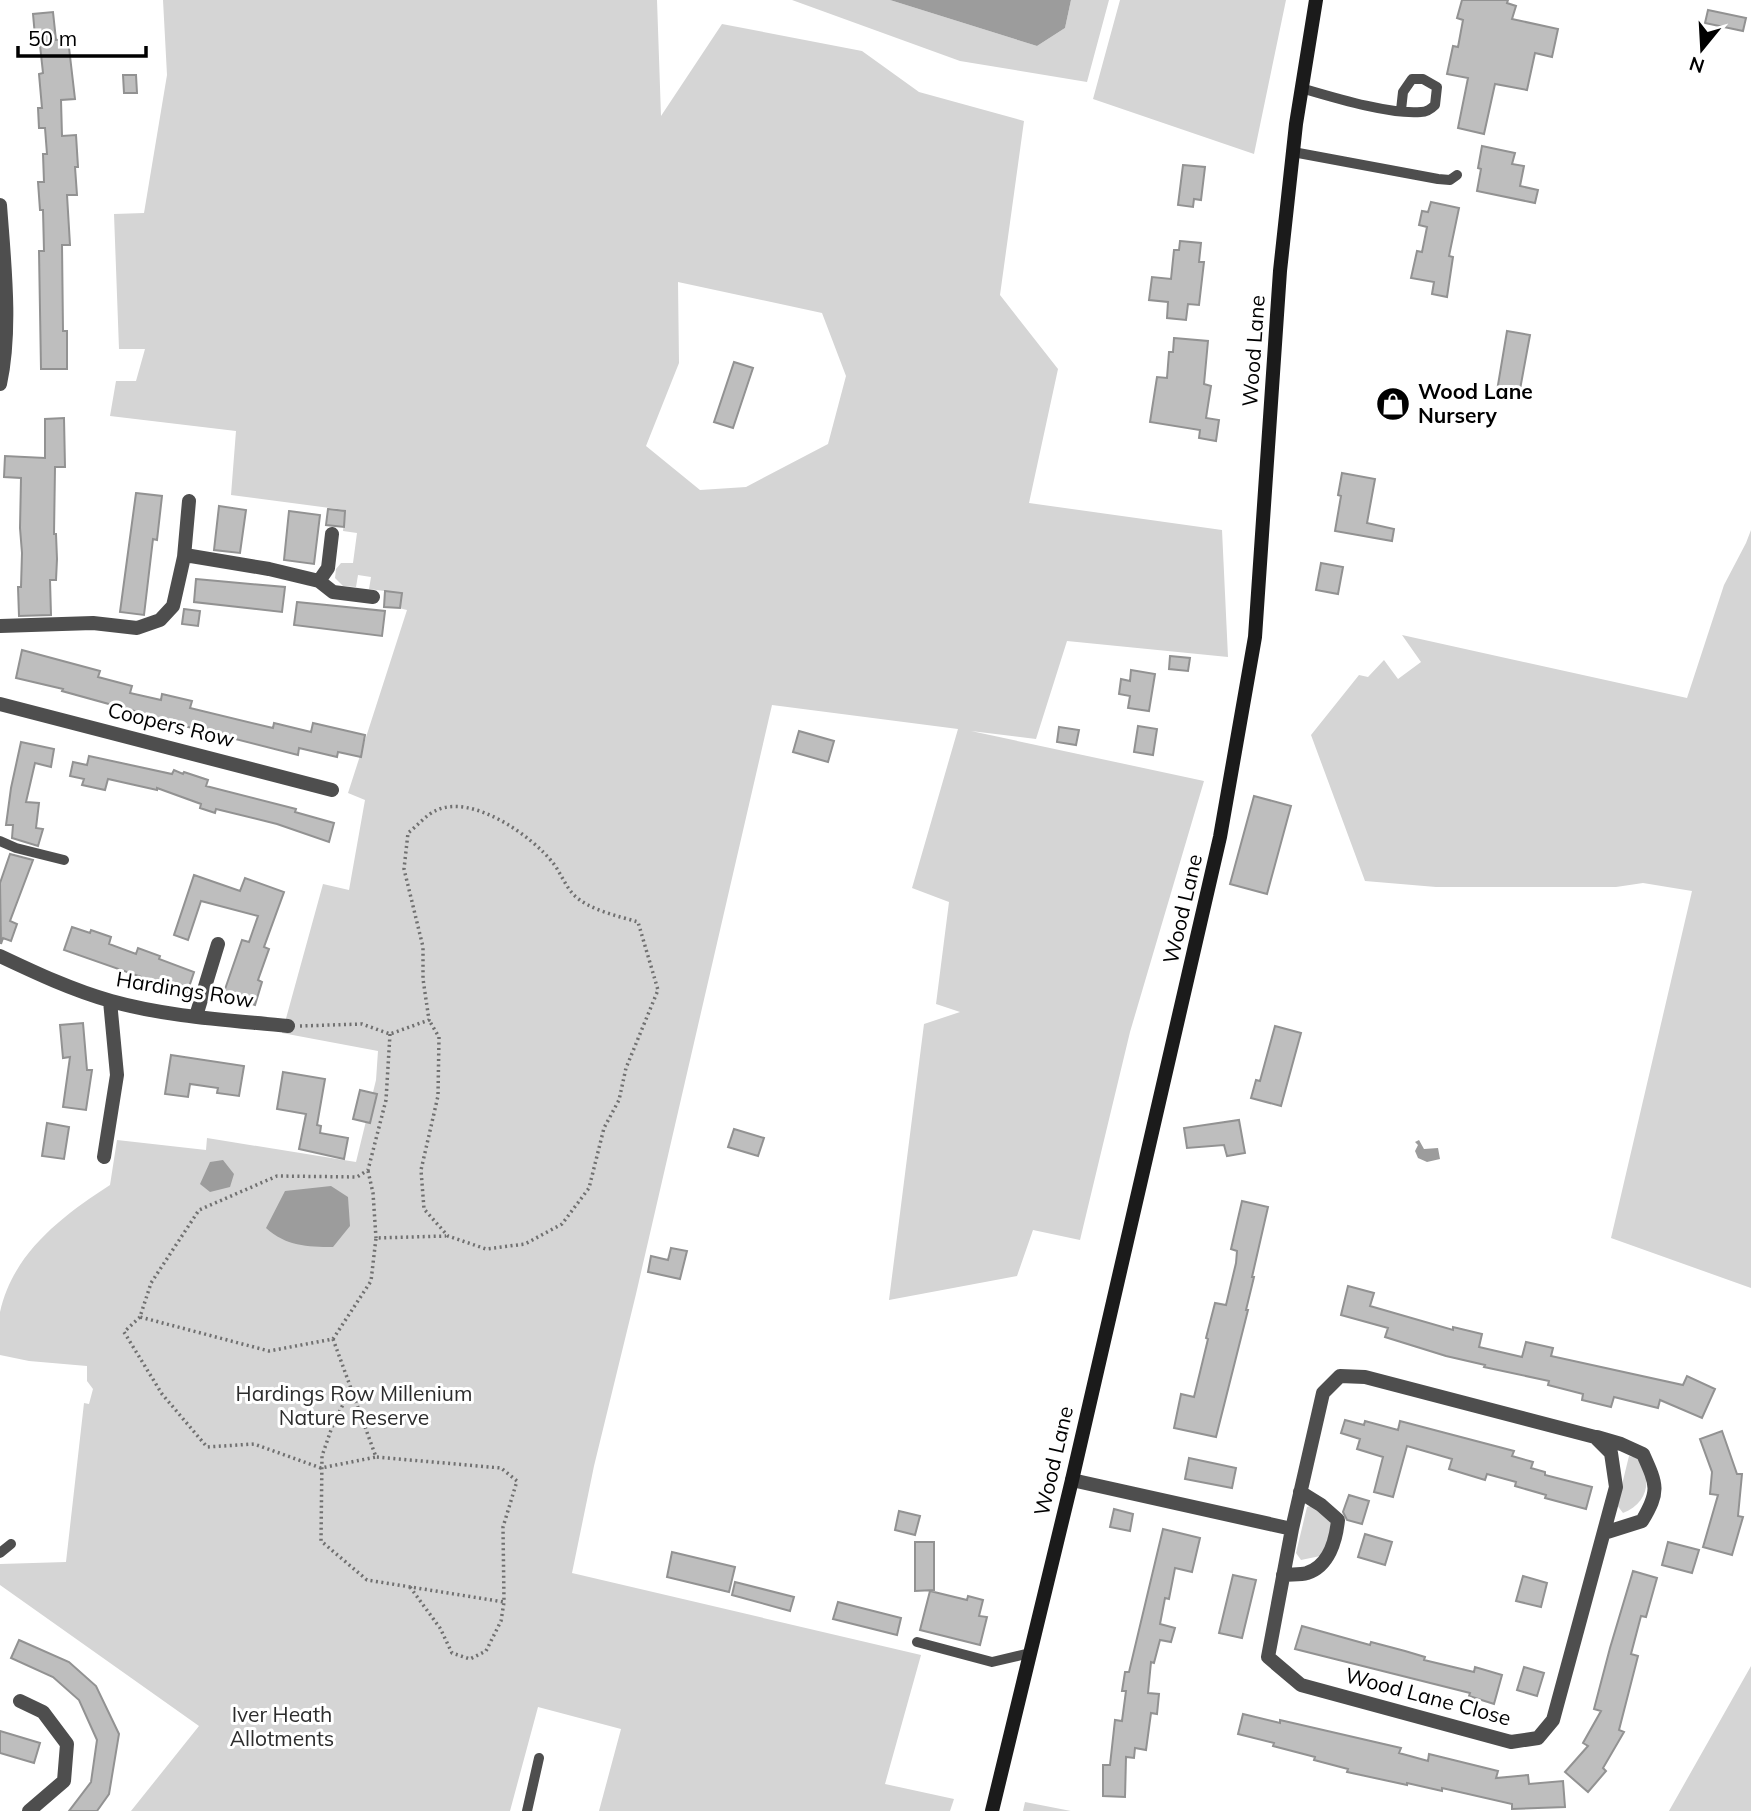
<svg xmlns="http://www.w3.org/2000/svg" width="1751" height="1811" font-family="Mulish,sans-serif">
	<style>
		.green { fill: #d5d5d5; fill-rule: evenodd }
		.water { fill: #9c9c9c }
		.building { fill: #bebebe; stroke: #929292; stroke-width: 2 }
		.lines { fill: none; stroke-linecap: round; stroke-linejoin: round }
		.path { stroke: #707070; stroke-width: 3.5; stroke-dasharray: 2 3.5; stroke-linecap: butt }
		.lane { stroke: #4e4e4e; stroke-width: 10 }
		.street { stroke: #4e4e4e; stroke-width: 14 }
		.secondary { stroke: #1b1b1b; stroke-width: 14 }
		.labels { text-anchor: middle; stroke-width: 6; stroke-linejoin: round; paint-order: stroke }
		.street-label { font-size: 21px; fill: #000; stroke: #fff }
		.poi-label { font-size: 21px; font-weight: bold; fill: #000; stroke: #fff; text-anchor: start }
		.park-label { font-size: 21px; fill: #2c2c2c; stroke: #fff }
	</style>
	<rect width="100%" height="100%" fill="#fff"/>
	<path class="green" d="M163,0H657L661,116L722,24L862,51L919,92L1024,121L1000,295L1058,369L1029,503L1222,530L1228,657L1067,641L1036,739L971,731L1204,781L1130,1032L1080,1240L1033,1230L1017,1276L889,1300L924,1024L960,1012L936,1004L949,902L912,888L958,729L772,705L636,1294L594,1466L572,1573L921,1655L885,1784L954,1799L950,1811H599L621,1729L538,1707L510,1811H131L199,1726L0,1585V1564L66,1562L84,1403L89,1404L93,1389L87,1381V1366L29,1361L0,1355C0,1342 0,1326 0,1312C13,1253 62,1216 110,1185L117,1140L206,1150L207,1138L356,1162L376,1080L378,1051L282,1033L323,884L349,890L365,800L348,793L407,610L399,608L400,593L369,589L371,577L358,575L356,587L343,586L335,578L336,569L341,563H353L357,533L343,531L345,510L231,495L236,431L110,416L116,381H136L145,349H119L114,214L144,213L167,75ZM678,282L822,313L846,376L828,444L746,487L700,490L646,446L679,363Z
		M792,0H890L1037,46L1065,28L1071,0H1109L1087,82L960,61Z
		M1120,0H1286L1254,154L1093,99Z
		M1751,530V1288L1611,1238L1692,891L1643,883L1616,887H1436L1365,881L1311,735L1359,675L1368,677L1384,660L1398,679L1421,662L1402,635L1687,698L1724,585L1746,543Z
		M1629,1456L1638,1458C1653,1478 1648,1504 1623,1513L1617,1505Z
		M1314,1505L1333,1519L1325,1555L1301,1560L1296,1553L1307,1507Z
		M1751,1666V1811H1669Z
		M1025,1802L1071,1811H1023Z"/>
	<path class="water" d="M890,0H1071L1065,28L1037,46Z
		M1419,1140L1424,1149L1438,1148L1440,1159L1427,1162L1418,1158L1415,1151L1418,1145L1415,1142Z
		M223,1160L234,1174L230,1187L210,1192L200,1184L210,1162Z
		M331,1186L348,1197L350,1226L333,1247C307,1247 286,1246 266,1228L285,1191Z"/>
	<path class="building" d="M1462,0H1508L1507,3L1516,6L1512,19L1558,29L1552,57L1535,53L1527,90L1495,84L1484,134L1458,128L1468,78L1447,74L1453,46L1458,47L1463,20L1457,18Z
		M1708,10L1746,18L1743,31L1705,23Z
		M53,12L56,40L68,39L75,99L61,100L62,136L76,135L78,167H75L77,195H67L70,245H62L63,331H67V369H41L39,251H44L43,210H40L38,182H44L43,154H47L45,128H39L38,108H42L39,74L43,73L39,36H35L33,14Z
		M123,75H136L137,93H124Z
		M1482,146L1515,153L1512,164L1524,166L1520,186L1538,190L1535,203L1477,191L1481,169L1478,168Z
		M1183,165L1205,167L1201,200L1194,199L1193,207L1178,205Z
		M1431,202L1459,208L1449,256L1453,257L1447,297L1432,294L1434,282L1411,278L1417,251L1422,252L1427,227L1419,225L1422,211L1428,212Z
		M1180,241L1201,243L1199,262H1204L1199,305L1188,304L1186,320L1167,318L1168,302L1149,300L1152,277L1171,279L1174,250H1179Z
		M1507,331L1530,335L1519,395L1497,391Z
		M1174,338L1208,341L1204,384L1211,386L1206,418L1219,420L1216,441L1199,438L1200,430L1150,422L1157,377L1167,378L1169,352H1173Z
		M734,362L753,368L733,428L714,422Z
		M64,418L65,467H55L54,534H56L57,559L56,580H50L51,615L19,616L18,587H21L22,553L20,528L21,478L4,477L5,456L45,458V419Z
		M1342,473L1375,479L1367,523L1394,529L1392,541L1335,531L1341,496L1338,495Z
		M136,493L162,496L157,540L153,539L144,615L120,612Z
		M219,506L246,510L240,553L214,550Z
		M328,509L345,511L344,527L326,525Z
		M289,511L320,515L314,564L284,560Z
		M1321,563L1343,567L1338,594L1316,590Z
		M196,579L285,587L282,612L194,602Z
		M385,591L402,593L400,608L384,607Z
		M297,602L385,611L382,636L294,625Z
		M184,609L200,611L198,626L182,624Z
		M22,650L100,671L98,677L132,686L130,693L161,700L162,694L192,701L190,708L273,728L274,723L311,732L313,723L365,735L361,757L338,752L337,757L299,748L298,755L133,713L134,711L62,691L63,689L16,678Z
		M1170,656L1190,658L1188,671L1169,669Z
		M1131,670L1155,674L1149,711L1128,708L1130,696L1119,694L1121,679L1130,681Z
		M1138,726L1157,729L1153,755L1134,752Z
		M1059,727L1079,730L1076,745L1057,742Z
		M799,731L834,741L828,762L793,752Z
		M21,742L54,749L51,767L35,763L26,802L39,803L36,828L43,829L38,846L12,838L13,825H6L11,788Z
		M89,756L172,774L174,770L183,774L184,772L208,780L206,786L296,809L295,812L334,823L329,842L277,824L216,809L215,813L200,808L201,804L157,788V790L108,779L105,790L82,785L84,779L70,776L73,762L87,765Z
		M1254,796L1291,806L1267,894L1230,884Z
		M10,854L33,860L10,921L17,924L11,941L3,938L1,944L0,883Z
		M194,875L240,891L245,878L284,892L264,947L269,949L258,980L262,982L255,1005L223,995L242,940L249,942L258,916L201,901L188,940L174,935Z
		M72,927L90,933L91,930L111,937L109,944L136,954L138,948L160,956L159,959L194,972L187,993L64,950Z
		M83,1023L87,1070H92L86,1110L63,1107L70,1057L63,1058L60,1025Z
		M1275,1026L1301,1033L1281,1106L1251,1098L1256,1080L1260,1081Z
		M171,1055L244,1066L239,1096L217,1093L218,1088L190,1084L188,1097L165,1094Z
		M283,1072L325,1079L317,1125L321,1126L320,1133L348,1138L344,1159L299,1149L306,1114L277,1109Z
		M360,1090L377,1094L370,1123L353,1119Z
		M1239,1120L1245,1153L1227,1156L1224,1145L1187,1148L1184,1128Z
		M47,1123L69,1127L64,1159L42,1156Z
		M734,1129L764,1138L758,1156L728,1147Z
		M1242,1201L1268,1207L1252,1277H1254L1246,1310H1248L1216,1437L1174,1428L1181,1394L1194,1397L1208,1339L1206,1338L1215,1303L1226,1305L1236,1263L1237,1251L1231,1249Z
		M671,1248L687,1251L680,1279L648,1272L651,1256L668,1260Z
		M1348,1286L1374,1293L1370,1306L1453,1330V1327L1482,1334L1479,1347L1522,1357L1526,1342L1553,1348L1551,1356L1683,1385L1687,1376L1715,1389L1702,1418L1660,1400L1658,1408L1614,1397L1611,1407L1582,1400L1583,1394L1548,1385L1549,1381L1484,1367L1485,1365L1446,1356L1385,1337L1388,1328L1341,1315Z
		M1345,1420L1364,1425L1365,1421L1398,1430L1400,1421L1514,1451L1512,1456L1533,1462L1531,1468L1545,1472V1475L1592,1487L1586,1509L1545,1498L1546,1495L1515,1486L1516,1482L1487,1474L1485,1480L1449,1469L1452,1459L1407,1446L1393,1497L1374,1492L1383,1457L1357,1449L1360,1439L1341,1433Z
		M1722,1431L1737,1474H1742L1738,1516L1743,1517L1732,1555L1703,1547L1718,1495L1710,1494L1712,1472L1700,1439Z
		M1189,1458L1236,1468L1232,1488L1185,1479Z
		M1349,1495L1369,1501L1362,1524L1347,1520L1343,1512Z
		M1114,1509L1133,1514L1130,1531L1110,1527Z
		M899,1511L920,1516L915,1535L895,1530Z
		M1163,1529L1200,1538L1192,1572L1175,1568L1169,1599L1165,1598L1160,1624L1175,1628L1171,1642L1160,1640L1154,1663L1151,1662L1148,1693L1159,1694L1157,1714L1151,1713L1146,1750L1135,1748L1134,1758L1126,1757L1125,1797L1103,1796V1765H1110L1115,1720L1122,1721L1126,1691H1122L1125,1672H1129Z
		M1365,1534L1392,1542L1385,1565L1358,1557Z
		M915,1542H934V1590L915,1591Z
		M1668,1542L1699,1550L1692,1573L1662,1565Z
		M672,1552L735,1567L729,1592L667,1577Z
		M1633,1571L1657,1578L1646,1617L1641,1616L1631,1654L1638,1656L1619,1730L1624,1732L1603,1768L1606,1771L1588,1792L1565,1772L1588,1746L1583,1743L1601,1711L1594,1709L1610,1648Z
		M1233,1575L1256,1580L1242,1638L1219,1633Z
		M1523,1576L1547,1583L1541,1607L1516,1601Z
		M735,1582L794,1597L790,1611L732,1595Z
		M930,1591L967,1600L968,1596L983,1600L979,1616L987,1617L980,1645L920,1630Z
		M838,1602L901,1618L897,1635L833,1619Z
		M1302,1626L1370,1645L1371,1642L1405,1651L1425,1657L1424,1660L1474,1672L1475,1667L1502,1675L1494,1704L1469,1696L1470,1693L1295,1649Z
		M19,1640L69,1662L96,1686L119,1734L109,1794L97,1811H69L91,1782L97,1740L79,1700L53,1677L11,1658Z
		M1524,1667L1544,1673L1537,1696L1517,1690Z
		M1243,1714L1280,1723V1720L1401,1748L1399,1753L1428,1761L1429,1754L1498,1771L1496,1778L1528,1775L1529,1784L1563,1781L1565,1807L1512,1809V1804L1442,1788V1791L1407,1783V1785L1347,1772L1348,1769L1314,1760L1315,1757L1273,1746L1274,1743L1238,1734Z
		M0,1731L40,1743L34,1763L0,1753Z"/>
	<g class="lines">
		<path class="path" d="M300,1026L362,1024L390,1034L429,1020L423,979V947L404,869L408,833C417,826 427,814 437,810C473,794 532,836 553,863C561,873 565,886 574,895C589,910 618,916 638,922L658,990L626,1068L619,1100L604,1128L589,1188L562,1224L525,1244L486,1249L448,1236L424,1209L421,1170L438,1096L439,1037L429,1020
			M390,1034L386,1100L368,1170L357,1177L277,1176L199,1210L151,1283L140,1317L269,1351L333,1339L371,1281L376,1238L446,1236
			M368,1171L373,1193L376,1238
			M140,1317L124,1332L162,1394L207,1447L254,1444L321,1468L376,1457
			M333,1339L376,1457L501,1468L517,1481L503,1527L504,1602L367,1580L321,1541L322,1456L332,1427L351,1388
			M410,1587L440,1628L452,1653L470,1659L486,1651L501,1621L504,1602"/>
		<path class="lane" d="M1301,88C1332,97 1390,115 1421,112C1427,112 1431,109 1435,105L1437,87L1423,79H1412L1403,92L1401,110
			M1293,152L1438,179L1450,180L1457,175
			M0,841L16,848L64,860
			M0,1553L11,1544
			M917,1642L992,1662L1030,1653
			M527,1811L539,1758"/>
		<path class="street" d="M0,205C4,261 12,329 0,384
			M184,557L191,556L269,569L319,581L333,592L373,597
			M319,581L328,568L332,534
			M0,626L93,623L137,628L160,620L173,606L184,557L189,501
			M0,704L332,790
			M0,956C36,973 72,990 111,1001C168,1017 229,1020 288,1026
			M196,1016L218,944
			M104,1157L117,1075L110,1001
			M1340,1376L1365,1377L1595,1437L1611,1453L1616,1487L1553,1720L1538,1738L1511,1742L1301,1685L1268,1657L1292,1529L1323,1393Z
			M1597,1437L1621,1444L1643,1454C1657,1485 1660,1491 1642,1521L1604,1533
			M1072,1480L1292,1529
			M1283,1575C1291,1574 1300,1575 1307,1573C1329,1566 1336,1540 1338,1520L1321,1505L1300,1492
			M20,1701L43,1712L67,1744L64,1781L29,1811"/>
		<path class="secondary" d="M992,1811L1072,1480L1220,837L1255,637L1280,271L1296,124L1316,0"/>
	</g>
	<defs>
		<g id="shop-disc" transform="scale(1.75)"><circle r="9.5" fill="#000" stroke="#fff"/><path d="M-5-2.5h2.3a2.7 3.5 0 0 1 5.4 0H5L5.5 6h-11ZM-1.5-2.5h3a1.5 2.3 0 0 0-3 0Z" fill="#fff"/></g>
	</defs>
	<g fill-rule="evenodd">
		<use href="#shop-disc" x="1393" y="404"/>
	</g>
	<g class="labels">
		<g class="street-label">
			<text transform="translate(1254 351) rotate(-86)" y="7">Wood Lane</text>
			<text transform="translate(171 725) rotate(14)" y="7">Coopers Row</text>
			<text transform="translate(1183 909) rotate(-77)" y="7">Wood Lane</text>
			<text transform="translate(185 990) rotate(9)" y="7">Hardings Row</text>
			<text transform="translate(1054 1461) rotate(-77)" y="7">Wood Lane</text>
			<text transform="translate(1428 1697) rotate(15)" y="7">Wood Lane Close</text>
		</g>
		<g class="poi-label">
			<text x="1418" y="399">Wood Lane<tspan x="1418" dy="24">Nursery</tspan></text>
		</g>
		<g class="park-label">
			<text x="354" y="1401">Hardings Row Millenium<tspan x="354" dy="24">Nature Reserve</tspan></text>
			<text x="282" y="1722">Iver Heath<tspan x="282" dy="24">Allotments</tspan></text>
		</g>
	</g>
	<g transform="translate(1702 49) rotate(198)" stroke="#ffffff" stroke-width="5" paint-order="stroke">
	<path d="M0-5L12 26L0 18L-12 26Z" fill="#000000"/>
	<text y="-10" font-size="19" font-weight="bold" text-anchor="middle" fill="#000000">N</text>
	</g>
	<path d="M18 46v10h128v-10" fill="none" stroke="#000000" stroke-width="3.5"/>
	<text x="28" y="46" font-size="21" fill="#000000" stroke="#ffffff" stroke-width="5" paint-order="stroke">50 m</text>
</svg>
